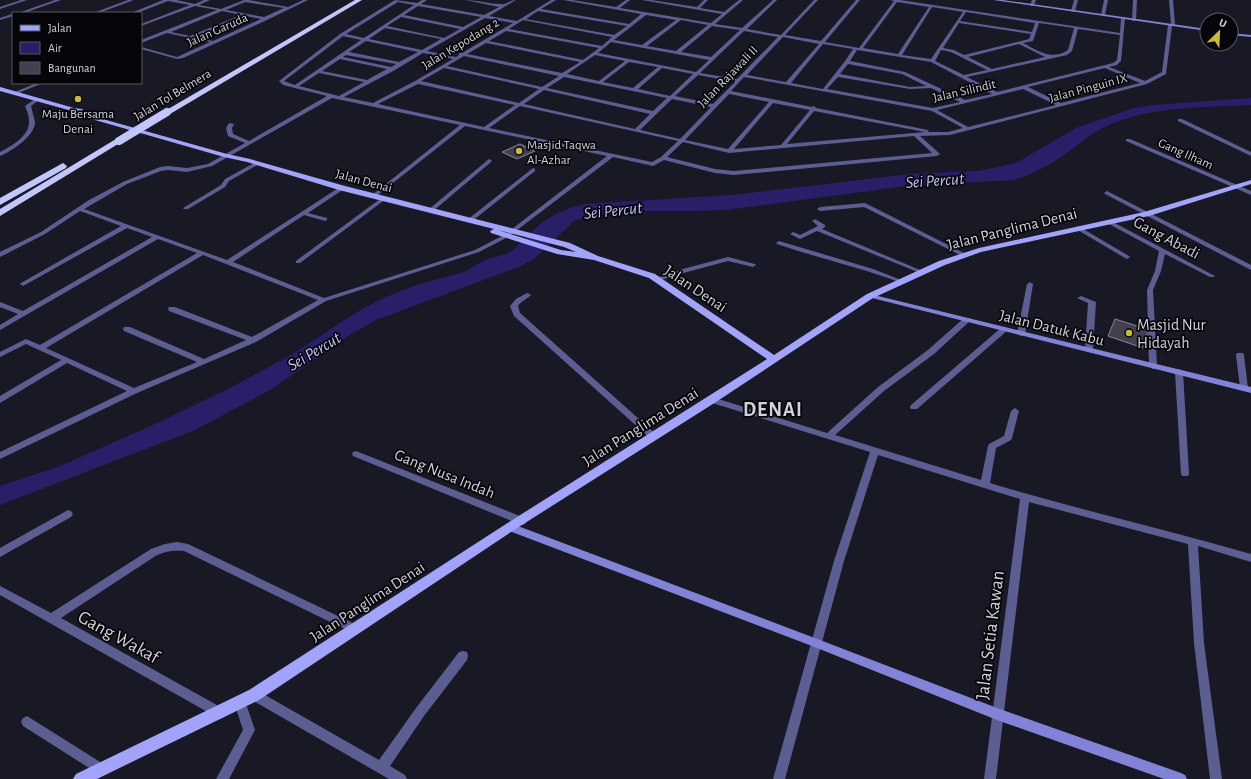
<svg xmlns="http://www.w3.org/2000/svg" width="1251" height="779" font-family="'Alegreya Sans',sans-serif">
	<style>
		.water { fill: #291f69 }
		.building { fill: #41414f; stroke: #858696 }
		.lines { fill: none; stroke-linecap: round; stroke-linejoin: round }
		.street { fill: #5c5d91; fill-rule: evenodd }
		.secondary { fill: #8282d6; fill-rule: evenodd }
		.primary { fill: #a2a3fa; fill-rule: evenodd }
		.highway { fill: #c3c6fa; fill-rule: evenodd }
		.highway-bridge { stroke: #c3c6fa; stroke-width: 8 }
		.poi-dot { fill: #caba3a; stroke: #05050a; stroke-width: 1.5 }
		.labels { text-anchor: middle; stroke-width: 3.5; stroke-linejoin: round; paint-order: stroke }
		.far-street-label { font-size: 13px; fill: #d1d1da; stroke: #05050a }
		.far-poi-label { font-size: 13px; fill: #d1d1da; stroke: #05050a }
		.street-label { font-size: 16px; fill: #d1d1da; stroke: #05050a }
		.poi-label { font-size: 16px; fill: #d1d1da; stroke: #05050a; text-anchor: start }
		.water-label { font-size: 17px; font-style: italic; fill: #c3c5f1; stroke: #05050a }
		.near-street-label { font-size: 19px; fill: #d1d1da; stroke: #05050a }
		.district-label { font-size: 20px; font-weight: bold; letter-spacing: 1px; fill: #d1d1da; stroke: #05050a }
	</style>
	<rect width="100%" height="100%" fill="#191925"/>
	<path class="water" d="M1251,98V105C1201,108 1147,105 1101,129C1089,135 1079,144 1068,152C1052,164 1033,174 1014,180L907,186L726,210L694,211H633L602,213L586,216L574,221L535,258L521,266L376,320L353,333L270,390L195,430L0,505V486L58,467L153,425L230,388L291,355L354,314L379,300L416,285L464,272L485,260L506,254L512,251L540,224L554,215L570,208L585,204L732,195L911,174L978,171L1016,163L1076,128L1134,108L1153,105Z"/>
	<path class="building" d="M520,144L535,151L517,159L502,152Z
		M1115,319L1147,329V337L1143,348L1108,336Z"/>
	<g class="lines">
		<path class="street" d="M21,0H27L0,9V7Z
			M55,0H61L24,13H18Z
			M128,0H134L99,13H93Z
			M163,0H176L195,4L204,0H210L199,5L221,9L244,0H249L288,7L303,0H308L267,20L183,58L177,59L141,49V47L177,57L210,42L167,33L141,43V40L217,10L195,6L141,26V24L190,5L168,1L137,13H131ZM245,2L284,8L264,17L226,10ZM222,11L241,15L190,36L171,32ZM246,16L261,19L213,41L195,37Z
			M395,0L417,3L422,0H427L421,4L484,15L499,7L465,0C477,0 489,4 501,4C506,5 510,0 516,0L489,16L517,21L551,0H556L541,9L629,24L641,14L563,0H572L616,7L626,0H630L620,8L711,23L722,14L642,0H651L697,7L704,0H708L700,8L724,12L739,0H743L715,24L742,28L773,0H777L747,29L781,35L814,0H818L785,35L821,41L856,0H860L825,42L859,48L894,1L890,0H900L1120,33L1121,18L1123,17L1125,18L1121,61L1117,65L1109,67L1145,81L1162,72L1168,25L1171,24L1169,0H1173L1175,25L1172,26L1166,74L1147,84L950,135L920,136L939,153L940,154L937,156L734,175L715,173L664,160L653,166L613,157L508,237L479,252L326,301L256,342L137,393L0,459V452L127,391L67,363L0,403V396L61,360L26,344L0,357V352L26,339L40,345L197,253L158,239L0,330V325L18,314L0,307V302L23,311L152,237L127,228L23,286L20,284L21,283L121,226L80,211L45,234L2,256L0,257V252L41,232L89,200L123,182L160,167L168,166L187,168L208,164L245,143L228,136L226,128L229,123L234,124L232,128L233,134L249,141L327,96L283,85L279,81L340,34ZM398,2L414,5L364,38L346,34ZM897,2L929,7L898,54L863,48ZM418,6L481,17L463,27L404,15ZM932,7L963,12L931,59L902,55ZM538,11L627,26L614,35L526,19ZM966,12L1035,23L1032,32L960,21ZM646,15L676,20L642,45L614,40ZM401,17L460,29L444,38L387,26ZM485,18L513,23L462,53H459V55L456,57L427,51ZM523,20L612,37L602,46L509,29ZM681,20L708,25L676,51L647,46ZM959,23L1031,34L1029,39L964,55L954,50L943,48ZM1039,23L1074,28L1068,50C1051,61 1039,51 1023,43L1033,41ZM712,26L740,30L711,57L681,52ZM385,28L441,39L422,50L369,39ZM1078,29L1120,35L1117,60L1113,63L997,92L967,77L1067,55L1072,51ZM506,31L599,48L583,60L489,41ZM744,31L778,37L737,79L700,73ZM343,36L361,40L295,85L284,81ZM783,37L819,44L786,82L747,75ZM366,41L418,52L399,62L349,52ZM611,42L709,60L696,72L598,53ZM486,43L580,62L562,73L467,54ZM823,44L853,49L845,61L823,89L791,83ZM1019,44L1045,57L992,69L968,57ZM857,50L931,62L992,94L965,100L905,72L850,61ZM941,50L951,52L987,70L964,75L935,61ZM423,53L453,59L415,81L373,103L344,97L395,70ZM346,55L396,64L391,67L343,57ZM595,55L625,61L599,81L567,74ZM464,56L559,76L542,87L447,66ZM340,59L387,69L367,80L322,71ZM629,62L658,67L633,88L603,82ZM848,64L902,74L926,86L910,87L840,74ZM444,68L539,89L519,103L421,81ZM662,68L693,74L670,96L638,89ZM1105,68L1140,83L1061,103L1028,87ZM319,73L364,82L339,96L299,86ZM698,75L735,82L713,104L675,96ZM564,77L667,98L653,111L547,88ZM744,77L932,111L963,128L948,132H927L929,131L928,130L816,108L814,106L812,107L731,91ZM838,77L910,89L931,88L960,102L933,108L827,89ZM418,84L515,105L484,127L378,104ZM1023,89L1056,105L968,127L937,110ZM544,90L650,114L635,129L524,104ZM729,94L769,102L728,149L685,140ZM332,98L460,125L372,195L371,196L374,198L465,126L607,156L504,235L475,250L324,298L233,262L304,215L325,221L327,220V218L308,213L344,189V187H340L227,260L84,209L127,184L161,171L168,170L187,172L212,166ZM672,99L711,107L680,139L640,130ZM773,103L810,110L781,145L734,149ZM520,106L678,141L661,157L652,162L489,128ZM814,111L925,132L787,144ZM914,136L932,153L734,171L715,169L667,157L683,142L729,153ZM203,255L318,300L252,337L175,307H169L168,309L169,311L246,340L204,359L130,327H124L123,329L124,331L197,362L134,388L46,348Z
			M1032,0H1036L1034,5L1032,6L1030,5Z
			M1074,0H1078L1075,11L1073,12L1071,11Z
			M1104,0H1108L1105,15L1103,16L1101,15Z
			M1133,0H1137L1136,20L1134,21L1132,20Z
			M12,14H13V16L0,20V18Z
			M37,83H43L16,94L12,93Z
			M35,99L39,100L31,106C32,111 34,117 35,122C35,136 12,151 0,156V152C11,146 30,136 29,121C29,116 27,111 25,106Z
			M1178,119H1182L1251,152V156L1178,121Z
			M1126,139H1130L1251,191V195L1126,141Z
			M489,159L492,161L491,162L432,212H428V210Z
			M256,162L261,163L229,181L225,187L188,209H184L183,208L221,185L225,179Z
			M533,168L535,169V171L471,222H467V220Z
			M1107,191L1251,265V270L1105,194L1104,193Z
			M384,196L386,197V199L300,263H296V261Z
			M865,203L966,254L967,255L966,256H962L864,207L820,211L817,209L820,207Z
			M815,219L825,225V227L822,229L925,272L924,273H920L817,231L800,239L790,234L793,232L800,235L818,226L812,221Z
			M1109,220L1215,276L1214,277H1210L1165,254L1161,271L1153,290L1157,366L1156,368L1153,369L1149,366L1147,290L1155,271L1159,251L1107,223L1106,222Z
			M1078,226L1129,256L1130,257L1127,259L1125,258L1076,229L1075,228Z
			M779,241L873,269L904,281L901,283L899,282C859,267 817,258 777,244L776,243Z
			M728,257L755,264L756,265L753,267L728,261L687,272L658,281L655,279L656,278L683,269Z
			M1030,282L1033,284L1025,334L1021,336L1017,334L1027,284Z
			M527,293L531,295C527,299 521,301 518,306L520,313L657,435L658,437L657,439H651L514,316L510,306L516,299Z
			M1081,296L1096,302L1093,350L1089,352L1085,350L1088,303L1077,298Z
			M964,318H970L971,320L934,354L884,391L835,435L981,480L988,446L989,444L1004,436L1011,411L1015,408L1019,411L1012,438L1011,440L996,448L990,483C1076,509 1164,529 1251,554V562L1198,546L1204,643L1222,779H1210L1194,643L1188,544L1029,502L996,779H984L1020,499L878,455L844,561L785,779H773L834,561L870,452L709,402L708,400L712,397L827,433L878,387L928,350Z
			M1001,328H1004L1008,330L917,409H911L910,407L911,405Z
			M1237,353H1243L1244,355L1248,388L1244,391L1240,388L1236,355Z
			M1179,369L1183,372L1189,474L1188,476H1182L1181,474L1175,372Z
			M356,451L525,518L527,521L525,524L522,525L519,524L353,456L352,454L353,452Z
			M68,510L71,511L73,514L71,517L0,557V548Z
			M177,542L188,544L359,626L360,629L359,632L355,634L351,632L184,551C174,550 166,551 157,555L61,618L224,709L226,713L224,717L220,719L0,595V586L51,613L151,549L165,544Z
			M463,651L467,652L468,656L467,660L424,716L390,766L405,775L407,779H389L250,699L248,695L250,691L254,690L258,691L379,760L416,708L459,652Z
			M240,697L244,698L255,730L229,779H216L243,730L234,702L236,698Z
			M27,716L105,765L107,769L105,773L101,775L97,773L23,726L21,722L23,718Z"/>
		<path class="secondary" d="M993,0H1003L1207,29V31Z
			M1231,33L1251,35V37L1231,35Z
			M870,294L1251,387V393L868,297L866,296Z
			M510,523L820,640L997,708L1181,773L1185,775L1187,779H1164L997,720L812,646L507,530L505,527L507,524Z"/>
		<path class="primary" d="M0,87L74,108L82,109L83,110L81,112L85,114L227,154L250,159L345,186L570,243L598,256L655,274L774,355L867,294L939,261L979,248L1144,212L1251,180V184L1149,216L981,252L945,265L873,298L716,402L514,530L259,700L97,779H73L76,774L249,690L506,524L767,359L649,278L594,260L557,254L491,233L490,231L494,229L339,190L247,162L224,157L81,116L72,111L0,91ZM498,230L564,247L576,252L561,250Z"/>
		<path class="highway" d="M355,0H362L170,114H167L163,112Z
			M116,139H122L123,141L0,216V209Z
			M63,163L67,166L66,168L0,205V198Z"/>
		<path class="highway-bridge" d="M119,141L167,112"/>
	</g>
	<g class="poi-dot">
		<circle cx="78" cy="99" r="4"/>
		<circle cx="519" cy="151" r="4"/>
		<circle cx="1129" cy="333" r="4"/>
	</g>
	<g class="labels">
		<g class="far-street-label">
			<text transform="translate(217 29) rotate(-24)" y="5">Jalan Garuda</text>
			<text transform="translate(460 43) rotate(-31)" y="5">Jalan Kepodang 2</text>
			<text transform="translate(727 76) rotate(-46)" y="5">Jalan Rajawali II</text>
			<text transform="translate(1088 87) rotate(-15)" y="5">Jalan Pinguin IX</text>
			<text transform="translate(964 90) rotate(-13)" y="5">Jalan Silindit</text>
			<text transform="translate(172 94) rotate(-31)" y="5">Jalan Tol Belmera</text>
			<text transform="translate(1186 153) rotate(24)" y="5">Gang Ilham</text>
			<text transform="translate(364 180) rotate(15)" y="5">Jalan Denai</text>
		</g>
		<g class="far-poi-label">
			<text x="78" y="118">Maju Bersama<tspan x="78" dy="15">Denai</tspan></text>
			<text x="527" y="149" text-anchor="start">Masjid Taqwa<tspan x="527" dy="15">Al-Azhar</tspan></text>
		</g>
		<g class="street-label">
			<text transform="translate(1012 228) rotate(-14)" y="6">Jalan Panglima Denai</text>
			<text transform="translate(1167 237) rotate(28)" y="6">Gang Abadi</text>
			<text transform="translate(696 288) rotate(34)" y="6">Jalan Denai</text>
			<text transform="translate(1052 327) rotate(14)" y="6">Jalan Datuk Kabu</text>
			<text transform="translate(640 426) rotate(-32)" y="6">Jalan Panglima Denai</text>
			<text transform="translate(445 473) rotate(22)" y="6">Gang Nusa Indah</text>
			<text transform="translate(367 601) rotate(-33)" y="6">Jalan Panglima Denai</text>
		</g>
		<g class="poi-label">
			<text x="1137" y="330">Masjid Nur<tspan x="1137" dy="18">Hidayah</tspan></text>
		</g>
		<g class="water-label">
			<text transform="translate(935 180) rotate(-4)" y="6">Sei Percut</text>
			<text transform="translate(613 210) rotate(-6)" y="6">Sei Percut</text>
			<text transform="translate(314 351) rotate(-31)" y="6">Sei Percut</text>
		</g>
		<g class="near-street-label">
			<text transform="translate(989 635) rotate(-83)" y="7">Jalan Setia Kawan</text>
			<text transform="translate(119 636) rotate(29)" y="7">Gang Wakaf</text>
		</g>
		<g class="district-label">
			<text x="773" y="416">DENAI</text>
		</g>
	</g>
	<rect x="12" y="12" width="130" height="72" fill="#05050a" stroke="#57575d"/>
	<rect x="20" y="25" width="20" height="6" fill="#a2a3fa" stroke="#57575d"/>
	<text x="48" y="32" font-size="12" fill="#d1d1da">Jalan</text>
	<rect x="20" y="42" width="20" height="12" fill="#291f69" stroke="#57575d"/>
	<text x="48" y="52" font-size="12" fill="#d1d1da">Air</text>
	<rect x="20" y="62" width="20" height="12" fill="#41414f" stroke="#57575d"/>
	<text x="48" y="72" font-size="12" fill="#d1d1da">Bangunan</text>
	<g transform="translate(1219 32) rotate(24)"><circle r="19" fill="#05050a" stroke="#57575d"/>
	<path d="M0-3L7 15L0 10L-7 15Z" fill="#caba3a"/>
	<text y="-6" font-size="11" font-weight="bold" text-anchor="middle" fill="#d1d1da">U</text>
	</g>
</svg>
